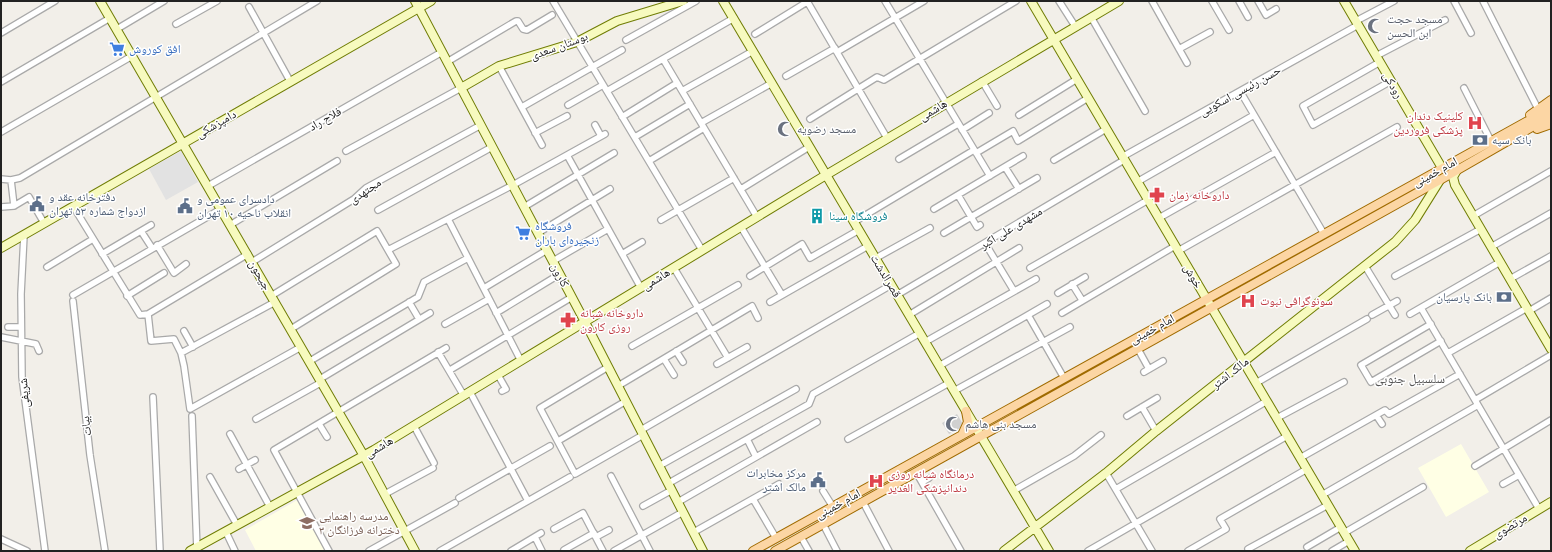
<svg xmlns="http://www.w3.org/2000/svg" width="1552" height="552" font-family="'Public Sans','Noto Naskh Arabic',sans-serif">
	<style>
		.education { fill: #ffffe5 }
		.religious { fill: #d0d0d0 }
		.parking { fill: #e2e2e2 }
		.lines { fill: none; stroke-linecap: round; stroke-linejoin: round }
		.street-casing { stroke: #a9a9a9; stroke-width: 8 }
		.secondary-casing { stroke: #707d05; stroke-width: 10 }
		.primary-casing { stroke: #a06b00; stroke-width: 10 }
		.street { stroke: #fff; stroke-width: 5.5 }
		.secondary { stroke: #f7fabf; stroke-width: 8 }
		.primary { stroke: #fcd6a4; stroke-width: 8 }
		.labels { text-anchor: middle; stroke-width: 3; stroke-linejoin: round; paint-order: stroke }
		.worship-label { font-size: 12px; fill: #5b616d; stroke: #fff; text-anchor: start }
		.street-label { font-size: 12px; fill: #222; stroke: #fff }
		.shop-label { font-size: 12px; fill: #366cbe; stroke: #fff; text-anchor: start }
		.health-label { font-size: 12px; fill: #be3a42; stroke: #fff; text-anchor: start }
		.service-label { font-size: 12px; fill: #4e5e75; stroke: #fff; text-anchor: start }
		.culture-label { font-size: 12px; fill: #0d838f; stroke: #fff; text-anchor: start }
		.education-label { font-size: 12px; fill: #785e54; stroke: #fff; text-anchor: start }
		.neighbourhood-label { font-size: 13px; fill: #555; stroke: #fff }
	</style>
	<rect width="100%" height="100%" fill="#f2efe9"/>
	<path class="education" d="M1461,444L1489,492L1446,517L1418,468Z
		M299,499L326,549L323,551H256L245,530Z"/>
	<path class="religious" d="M957,414L964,426L949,434L942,423Z"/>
	<path class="parking" d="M181,151L198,182L166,200L149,169Z"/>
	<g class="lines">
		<g class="street-casing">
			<path id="street" d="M553,1L702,250
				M807,1L887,138
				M885,1L990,176
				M1059,1L1075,26
				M1152,1L1187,63
				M1212,1L1229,30
				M1239,1L1248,17
				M1258,1L1266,15L1276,9
				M1454,1L1471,33
				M1483,1L1538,109
				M249,7L290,81
				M1091,17L1145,111
				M1356,21L1394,1
				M176,24L217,1
				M117,29L164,1
				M1,33L55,1
				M755,34L807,2
				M626,40L696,1
				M1179,49L1210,32
				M837,52L924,1
				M1376,56L1445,20
				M663,59L757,217
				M447,62L516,21H518L523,29L527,30L552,15
				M1380,62L1303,106L1313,125L1391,81
				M499,66L542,145
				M786,76L835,48
				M982,81L997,106
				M1,82L110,18
				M559,86L622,50
				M1464,88L1491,141
				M607,91L734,18
				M682,91L753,51
				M1240,91L1324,234
				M568,105L603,85
				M522,107L557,87
				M1019,115L1077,79
				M622,117L677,83
				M810,119L877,77L884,80L1016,1
				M701,123L772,83
				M595,125L601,136
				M962,130L989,113
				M1,132L132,56
				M535,133L567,116
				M635,137L690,104
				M346,151L461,88
				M976,153L1013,131L1018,141L1088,98
				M567,155L641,288
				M1122,157L1358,25
				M899,159L958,124
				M1054,160L1106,129
				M649,161L704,128
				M1005,167L1019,189
				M1,179L11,180L20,178L317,1
				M11,180L14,206L29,197L44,223
				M1137,182L1254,115
				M208,186L442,52
				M741,189L809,147
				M958,195L977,227L980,225
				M73,206L140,315L148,314L248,254
				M1,207L14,206
				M524,207L614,153
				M934,209L1023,156
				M378,210L492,147
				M1473,216L1551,171
				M1159,218L1276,152
				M448,219L521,361
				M661,220L734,178
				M854,222L974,150
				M230,225L337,161
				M741,227L782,295
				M141,231L152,248
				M538,233L610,189
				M944,233L1037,178
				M24,235L21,294L22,377L45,551
				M985,243L1014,291
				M157,245L174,273L186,264
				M1491,247L1551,213
				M388,250L513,185L605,134
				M1178,251L1397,127
				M102,254L151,225
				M622,254L642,242
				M876,258L930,228
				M553,261L608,229
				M252,262L354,199L366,188L481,125
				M1365,266L1395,315
				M47,267L93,239
				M674,268L728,358
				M1030,268L1148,200
				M750,276L802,244L810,258L859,230
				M1395,276L1481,229
				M1510,279L1551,256
				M1072,284L1082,300
				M484,288L547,250
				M1058,293L1085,277
				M73,295L221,209
				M897,295L1124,160
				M127,296L164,273
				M271,296L377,231L396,264L291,329
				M73,301L90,455L105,551
				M409,302L419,319
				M770,302L868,246
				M1421,308L1539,509
				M1529,311L1551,298
				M496,313L560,274
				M1062,313L1175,246
				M148,314L151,341L174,339L181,353L184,366L190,409L301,347
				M1410,314L1500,262
				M909,315L1019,248
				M1028,315L1064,378
				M1372,315L1397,301
				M445,324L489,299
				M1431,324L1361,365L1371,382L1441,341
				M8,327H21
				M184,331L193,347
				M1,337L36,344L39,351
				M925,342L1036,279
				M632,346L738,285
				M1138,349L1149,369
				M676,351L683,362
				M438,352L464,396
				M181,353L275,302
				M1448,353L1527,308
				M664,359L674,375
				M310,361L418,297L424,282L468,258
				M717,364L747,347
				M939,366L1047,304
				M608,367L540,408L575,474L643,435
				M450,370L572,297
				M1144,372L1163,361
				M498,375L506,389L502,391
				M320,379L430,313
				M1256,383L1367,319
				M618,386L752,306L758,318
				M954,391L1070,327
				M470,392L528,501
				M153,397L160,551
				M1475,400L1551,355
				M1142,407L1156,431
				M1376,415L1382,424
				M192,416L197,550
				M1127,416L1157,398
				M1277,418L1344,382
				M256,419L322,382
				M319,424L327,437
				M414,426L434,463
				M641,430L891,285
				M230,434L270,507
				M747,439L756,457
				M848,439L949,383
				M558,441L626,401
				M1300,458L1385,410L1389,414L1460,374
				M659,466L796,389
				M1475,466L1551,420
				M239,469L255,460
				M916,472L961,551
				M1106,473L1152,551
				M611,476L650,551
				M210,477L237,525
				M922,482L929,478
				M669,483L809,404L813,394L920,333
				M1503,484L1519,475
				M1116,489L1267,401
				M823,491L833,507
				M1013,491L1074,456L1101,435
				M385,494L433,468
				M1322,495L1478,405
				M459,498L550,446
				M753,499L776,538
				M678,502L817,422
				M863,502L889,551
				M643,506L672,490
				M823,524L837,551
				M554,529L583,513L603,551
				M226,532L235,551
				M694,532L779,484
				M1344,533L1423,487
				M535,537L542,551
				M596,537L609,530
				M801,537L809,551
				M1,539L27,551
				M1307,547L1341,527
				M1248,549L1328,505
				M564,550L594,533
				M329,551L274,450L446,348
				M369,551L455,503
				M440,551L570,477
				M511,551L541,533
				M614,551L683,512
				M1088,551L1287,436
				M1188,551L1226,529L1220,519L1307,469
				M1332,551L1349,541"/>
		</g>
		<g class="secondary-casing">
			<path id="secondary" d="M100,1L364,456L415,551
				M415,1L585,322L703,551
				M723,1L1049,551
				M1031,1L1355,551
				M1344,1L1442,168
				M461,88L499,66L577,42L617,21L683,1
				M1457,170L1453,177L1455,185L1551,349
				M1,248L431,1
				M190,551L374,450L826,175L1119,1
				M1004,551L1106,473L1156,431L1395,242L1415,220L1440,180
				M1470,551L1551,502"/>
		</g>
		<g class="primary-casing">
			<path id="primary" d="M1530,115L1551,100
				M1537,129L1551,124
				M962,435L968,422L966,411
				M753,551L1551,108
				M775,551L1440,180L1551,116"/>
		</g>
		<use href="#street" class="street"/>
		<use href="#secondary" class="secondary"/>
		<use href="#primary" class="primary"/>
	</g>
	<defs>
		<g id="mosque-bare" transform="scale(1.2)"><path d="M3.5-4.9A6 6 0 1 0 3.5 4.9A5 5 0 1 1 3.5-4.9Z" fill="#6b7280" stroke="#fff" stroke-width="2.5" paint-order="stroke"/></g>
		<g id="supermarket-bare" transform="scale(1.2)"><path d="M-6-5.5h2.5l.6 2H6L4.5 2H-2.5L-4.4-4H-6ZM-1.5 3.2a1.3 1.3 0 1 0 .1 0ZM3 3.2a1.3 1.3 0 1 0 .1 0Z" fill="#3f7fe0" stroke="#fff" stroke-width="2.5" paint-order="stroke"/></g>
		<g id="hospital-bare" transform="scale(1.2)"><path d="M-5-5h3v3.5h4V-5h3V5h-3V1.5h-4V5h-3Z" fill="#e0444e" stroke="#fff" stroke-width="2.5" paint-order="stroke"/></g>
		<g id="bank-bare" transform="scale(1.2)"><path d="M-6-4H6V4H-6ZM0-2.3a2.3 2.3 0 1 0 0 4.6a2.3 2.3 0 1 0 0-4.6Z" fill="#5c6f8a" stroke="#fff" stroke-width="2.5" paint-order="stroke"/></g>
		<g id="pharmacy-bare" transform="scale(1.2)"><path d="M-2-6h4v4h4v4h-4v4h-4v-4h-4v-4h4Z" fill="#e0444e" stroke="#fff" stroke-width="2.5" paint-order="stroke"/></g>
		<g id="civic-bare" transform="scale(1.2)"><path d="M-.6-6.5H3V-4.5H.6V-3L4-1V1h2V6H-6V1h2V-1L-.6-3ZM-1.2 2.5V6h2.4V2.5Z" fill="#5c6f8a" stroke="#fff" stroke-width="2.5" paint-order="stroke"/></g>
		<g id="building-bare" transform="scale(1.2)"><path d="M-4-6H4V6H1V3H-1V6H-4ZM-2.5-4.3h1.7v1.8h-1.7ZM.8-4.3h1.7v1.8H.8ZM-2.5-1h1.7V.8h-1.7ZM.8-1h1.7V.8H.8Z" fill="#0f9aa8" stroke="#fff" stroke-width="2.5" paint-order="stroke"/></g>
		<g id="school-bare" transform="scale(1.2)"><path d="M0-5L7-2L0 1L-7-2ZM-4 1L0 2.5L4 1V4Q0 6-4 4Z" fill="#8d6e63" stroke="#fff" stroke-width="2.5" paint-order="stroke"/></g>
	</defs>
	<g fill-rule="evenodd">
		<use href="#mosque-bare" x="1375" y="26"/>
		<use href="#supermarket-bare" x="117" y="49"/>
		<use href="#hospital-bare" x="1475" y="123"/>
		<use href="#mosque-bare" x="785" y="129"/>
		<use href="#bank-bare" x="1480" y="140"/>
		<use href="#pharmacy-bare" x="1157" y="195"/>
		<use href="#civic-bare" x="37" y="204"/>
		<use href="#civic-bare" x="185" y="206"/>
		<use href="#building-bare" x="817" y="216"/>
		<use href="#supermarket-bare" x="523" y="233"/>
		<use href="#bank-bare" x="1504" y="297"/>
		<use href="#hospital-bare" x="1248" y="301"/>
		<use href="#pharmacy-bare" x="568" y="320"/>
		<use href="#mosque-bare" x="953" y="424"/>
		<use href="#civic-bare" x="818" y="480"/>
		<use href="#hospital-bare" x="876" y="481"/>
		<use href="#school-bare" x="307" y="523"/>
	</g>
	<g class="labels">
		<g class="worship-label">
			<text x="1387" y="23">مسجد حجت<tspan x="1387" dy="14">ابن الحسن</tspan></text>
			<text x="797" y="133">مسجد رضویه</text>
			<text x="965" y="428">مسجد بنی هاشم</text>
		</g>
		<g class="street-label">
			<text transform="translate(559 46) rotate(-20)" y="4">بوستان سعدی</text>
			<text transform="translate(1393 85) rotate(60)" y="4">رودکی</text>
			<text transform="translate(1240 91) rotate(-29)" y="4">حسن رئیسی اسکویی</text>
			<text transform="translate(933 110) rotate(-31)" y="4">هاشمی</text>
			<text transform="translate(325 119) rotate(-30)" y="4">فلاح راد</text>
			<text transform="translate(216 124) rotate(-30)" y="4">دامپزشکی</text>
			<text transform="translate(1435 172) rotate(-29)" y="4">امام خمینی</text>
			<text transform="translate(365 191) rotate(-34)" y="4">مجتهدی</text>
			<text transform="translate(1011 228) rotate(-31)" y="4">مشهدی علی اکبر</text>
			<text transform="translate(260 275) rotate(60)" y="4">جیحون</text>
			<text transform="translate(560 275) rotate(62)" y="4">کارون</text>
			<text transform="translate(886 276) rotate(59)" y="4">قصرالدشت</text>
			<text transform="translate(1193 276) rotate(60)" y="4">خوش</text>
			<text transform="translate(656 279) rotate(-32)" y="4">هاشمی</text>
			<text transform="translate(1152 329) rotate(-29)" y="4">امام خمینی</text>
			<text transform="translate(1230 373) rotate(-38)" y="4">مالک اشتر</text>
			<text transform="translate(24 393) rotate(-95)" y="4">شریفی</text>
			<text transform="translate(86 426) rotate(-97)" y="4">بیات</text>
			<text transform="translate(379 447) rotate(-31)" y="4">هاشمی</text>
			<text transform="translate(838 504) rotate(-29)" y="4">امام خمینی</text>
			<text transform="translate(1510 526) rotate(-31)" y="4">مرتضوی</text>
		</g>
		<g class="shop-label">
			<text x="129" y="53">افق کوروش</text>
			<text x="535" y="230">فروشگاه<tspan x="535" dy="14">زنجیره‌ای باران</tspan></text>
		</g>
		<g class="health-label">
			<text x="1463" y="120" text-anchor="end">کلینیک دندان<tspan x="1463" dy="14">پزشکی فروردین</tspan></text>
			<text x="1169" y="199">داروخانه زمان</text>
			<text x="1260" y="305">سونوگرافی نبوت</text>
			<text x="580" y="317">داروخانه شبانه<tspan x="580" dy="14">روزی کارون</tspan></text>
			<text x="888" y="478">درمانگاه شبانه روزی<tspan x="888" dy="14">دندانپزشکی الغدیر</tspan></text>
		</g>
		<g class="service-label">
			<text x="1492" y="144">بانک سپه</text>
			<text x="49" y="201">دفترخانه عقد و<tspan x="49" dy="14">ازدواج شماره ۵۳ تهران</tspan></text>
			<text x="197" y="203">دادسرای عمومی و<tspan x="197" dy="14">انقلاب ناحیه ۱۰ تهران</tspan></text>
			<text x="1492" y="301" text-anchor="end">بانک پارسیان</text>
			<text x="806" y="477" text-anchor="end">مرکز مخابرات<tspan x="806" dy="14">مالک اشتر</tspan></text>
		</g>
		<g class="culture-label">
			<text x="829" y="220">فروشگاه سینا</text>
		</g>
		<g class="education-label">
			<text x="319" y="520">مدرسه راهنمایی<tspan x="319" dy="14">دخترانه فرزانگان ۳</tspan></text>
		</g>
		<g class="neighbourhood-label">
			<text x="1410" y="383">سلسبیل جنوبی</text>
		</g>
	</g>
	<rect width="1552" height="552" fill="none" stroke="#222222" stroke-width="4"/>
</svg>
